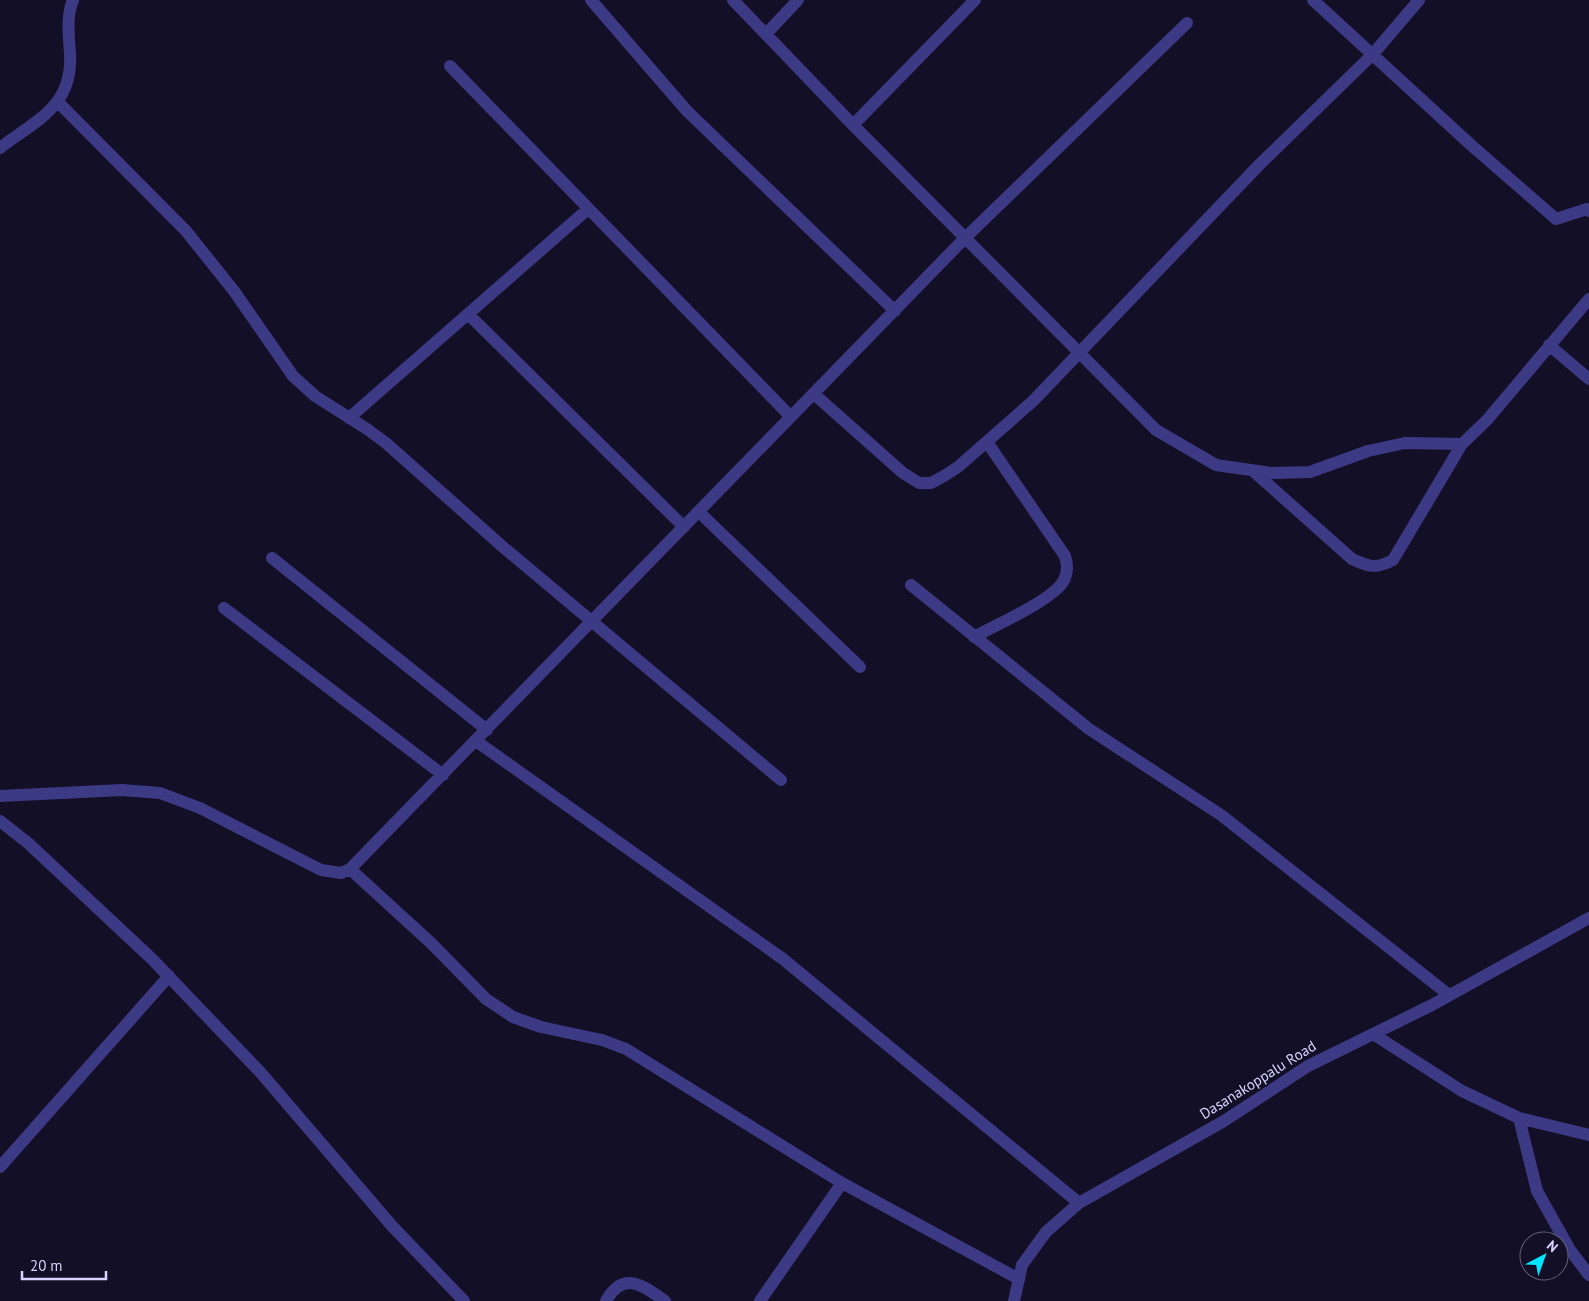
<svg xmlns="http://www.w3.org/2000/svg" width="1589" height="1301" font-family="'PT Sans',sans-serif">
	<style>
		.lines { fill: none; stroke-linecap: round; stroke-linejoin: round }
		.minor { stroke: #3d3a85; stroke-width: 12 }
		.tertiary { stroke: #3d3a85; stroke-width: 12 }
		.labels { text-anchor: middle; stroke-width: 4; stroke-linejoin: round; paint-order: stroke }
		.street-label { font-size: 15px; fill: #d9d4ff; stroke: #130f26 }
	</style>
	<rect width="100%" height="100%" fill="#130f26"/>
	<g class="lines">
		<path class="minor" d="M591,0L687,111L895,311
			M733,0L853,125L1156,430L1216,465L1272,473L1310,472L1368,451L1405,443L1462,444L1487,420L1589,299
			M1313,0L1471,145L1556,219L1587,209L1589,211
			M766,34L798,0
			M450,66L791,417
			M58,102L186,231L234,291L293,376L315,396L367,429L386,443L503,547L781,780
			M853,125L975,0
			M0,148C36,120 73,107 70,54C69,36 66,17 73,0
			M469,315L684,527
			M1549,345L1589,379
			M814,394L903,473L919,483H931L944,476L958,467L1033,401L1260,164L1373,54L1419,0
			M349,418L588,209
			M1252,470L1352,559C1369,567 1376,569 1393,560L1462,444
			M699,512L860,667
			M272,558L487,730
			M911,585L1089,729L1221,815L1449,995
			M224,608L443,775
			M974,637C998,624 1039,606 1058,588C1067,579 1069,568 1065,556L987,442
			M476,741L783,959L1079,1203
			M0,796L122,790L160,793L200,808L321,870L341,873L350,869L965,238L1187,23
			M350,869L431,943L486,999L513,1017L541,1027L602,1040L626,1049L842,1183L1019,1279
			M1373,1034L1462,1091L1519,1118L1589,1135
			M1519,1118L1537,1191L1570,1250L1589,1275
			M0,1167L169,976
			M606,1301C623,1270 643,1285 665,1301
			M760,1301L842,1183"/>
		<path class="tertiary" d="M0,821L28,843L152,959L261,1073L392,1226L464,1301
			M1014,1301L1022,1265L1046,1232L1079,1203L1224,1121L1308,1066L1432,1005L1589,918"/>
	</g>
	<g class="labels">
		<g class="street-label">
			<text transform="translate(1258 1080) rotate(-32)" y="5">Dasanakoppalu Road</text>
		</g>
	</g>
	<g transform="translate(1544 1256) rotate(41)"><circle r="24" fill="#130f26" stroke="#625e7d"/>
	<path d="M0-4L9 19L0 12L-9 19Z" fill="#00e5ff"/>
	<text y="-8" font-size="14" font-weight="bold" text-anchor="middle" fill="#d9d4ff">N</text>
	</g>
	<path d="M22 1271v8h84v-8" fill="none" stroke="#d9d4ff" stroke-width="2.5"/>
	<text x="30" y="1271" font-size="15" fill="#d9d4ff" stroke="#130f26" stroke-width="4" paint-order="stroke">20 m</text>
</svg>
